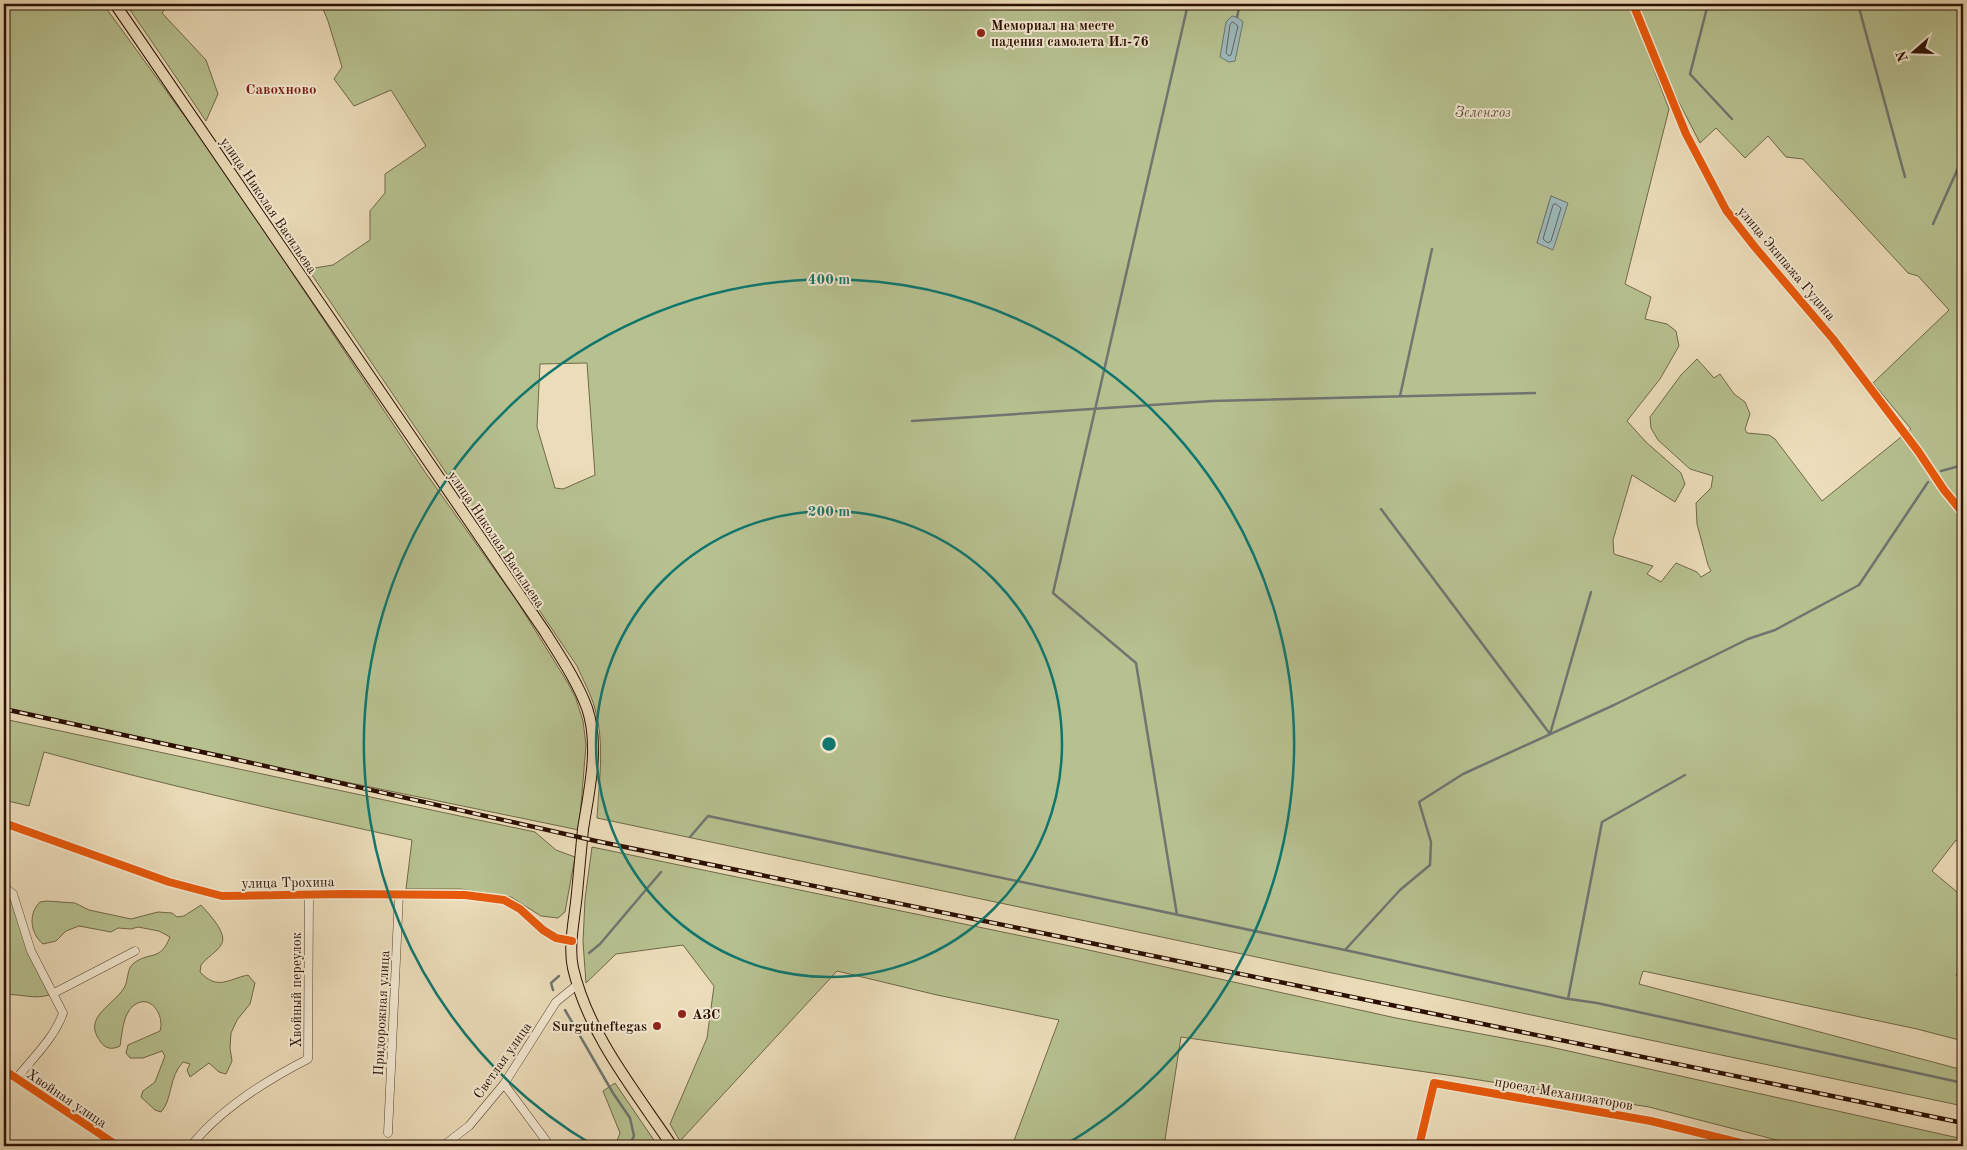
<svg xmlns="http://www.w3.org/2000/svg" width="1967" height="1150" font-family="'Old Standard TT',serif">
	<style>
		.green { fill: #b7c190; stroke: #706848; fill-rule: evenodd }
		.water { fill: #9db9bb; stroke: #6f7571 }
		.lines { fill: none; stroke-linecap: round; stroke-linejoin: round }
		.shore { stroke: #64645e; stroke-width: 1 }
		.stream { stroke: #6f7571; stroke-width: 2.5 }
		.minor-casing { stroke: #5a422f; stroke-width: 9 }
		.major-casing { stroke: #2a0e01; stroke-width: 12 }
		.minor { stroke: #f3e9d2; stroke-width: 8 }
		.major { stroke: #ecddba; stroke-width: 10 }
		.rail-casing { stroke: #2a0e01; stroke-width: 4.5 }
		.rail { stroke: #f3e9d2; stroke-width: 2.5; stroke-dasharray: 8; stroke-linecap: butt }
		.cycleway-casing { stroke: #f3e9d2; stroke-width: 11 }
		.cycleway { stroke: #e8590c; stroke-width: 8 }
		.ring { fill: none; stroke: #0f766e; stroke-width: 2.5 }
		.poi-dot { fill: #8f2418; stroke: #f3e9d2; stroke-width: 2 }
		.labels { text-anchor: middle; stroke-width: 4; stroke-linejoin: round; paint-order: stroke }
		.poi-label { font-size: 14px; font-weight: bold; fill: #2a0e01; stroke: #f3e9d2; text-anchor: start }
		.park-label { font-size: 14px; font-style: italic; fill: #5b4d33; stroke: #f3e9d2 }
		.street-label { font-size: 14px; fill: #2a0e01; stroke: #f3e9d2 }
		.neighbourhood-label { font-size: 15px; font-weight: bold; fill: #7a1f14; stroke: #f3e9d2 }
		.centre { fill: #0f766e; stroke: #f3e9d2; stroke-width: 2.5 }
		.ring-label { font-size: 15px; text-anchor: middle; font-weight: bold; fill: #0f766e; stroke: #f3e9d2; stroke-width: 4; stroke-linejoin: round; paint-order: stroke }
	</style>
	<rect width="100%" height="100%" fill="#ecddba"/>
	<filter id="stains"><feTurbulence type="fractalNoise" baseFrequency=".004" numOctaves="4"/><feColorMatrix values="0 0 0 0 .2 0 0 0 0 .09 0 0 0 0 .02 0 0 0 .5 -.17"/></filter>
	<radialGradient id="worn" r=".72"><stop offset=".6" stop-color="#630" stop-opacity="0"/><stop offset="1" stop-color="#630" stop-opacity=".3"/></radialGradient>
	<path class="green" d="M4,4H103L221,166L425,472L517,601L568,683L576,699L583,721L586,745L579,830L278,768L4,708Z
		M126,4H168L162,13L206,60L218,94L206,121Z
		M321,4H1629L1669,109L1625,284L1651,297L1645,319L1667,324L1676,331L1679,346L1660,379L1627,421L1646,442L1681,473L1685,484L1675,502L1632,475L1613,540L1614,554L1653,566L1647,574L1661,582L1676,563L1697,572L1701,577L1711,571L1708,565L1697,524L1696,503L1711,488L1713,476L1690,469L1658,440L1651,428L1650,417L1681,375L1697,359L1714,378L1720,374L1734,394L1745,402L1750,414L1745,429L1747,433L1769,435L1775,439L1822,501L1911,429L1873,383L1949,310L1918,276L1908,273L1803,159L1786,157L1768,136L1745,158L1716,128L1700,143L1668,81L1637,4H1963V844L1956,840L1932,871L1963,897V965L1956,975L1963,978V1041L1917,1029L1643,971L1639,984L1963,1070V1106L597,818C599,782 605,744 595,709C591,694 583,680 577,666L308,269L333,265L370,240V211L385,193V174L426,146L391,90L354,106L334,79L342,67L328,21ZM1551,196L1567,203L1537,243ZM587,363L595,475L563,489L555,488L537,427L540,364Z
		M4,719L535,832L556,850L575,857L565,912L558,918L541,916L511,897L461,889H406L412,840C289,813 165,785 44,752L29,806L4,800Z
		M592,847L1075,947L1396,1018L1546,1046L1963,1139V1146H1800L1649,1107L1454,1076L1181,1037L1164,1146H1012L1059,1020L937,995L837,971L680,1141L670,1124L707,1038L714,986L683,945L616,954L586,983L583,942L585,899Z
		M4,889L7,891L49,995C34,1000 20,993 4,995Z
		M47,901L75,903L89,910L131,919L158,912L172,913L177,917L184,916L201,905C208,913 229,934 221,945C217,952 206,958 201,965L200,972C218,991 228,979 248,975L255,983L250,1004L237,1020L231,1033L230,1048L232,1061L226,1074L219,1072L209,1063L190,1077L187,1070L190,1064L183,1062C168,1078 173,1099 161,1112L155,1110L141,1097L143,1091L155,1082L165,1056L162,1051L143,1058H130L126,1053L128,1045L160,1031C165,1015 150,992 133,1006C123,1014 122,1034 120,1046C112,1050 105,1049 100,1041C82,1017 114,1005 124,988C129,980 126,969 134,963C150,951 160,962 170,937L159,931L138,927L131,929L118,928L111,932L79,926L66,931L56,941L43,944C30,933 28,914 40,902Z
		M615,1083L658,1146H615L620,1133L603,1091Z"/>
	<path class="water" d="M1232,16L1237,17L1243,22L1235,61L1229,62L1220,57L1226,22Z
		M1551,196L1568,203L1553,250L1537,243Z"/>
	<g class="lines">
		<path class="shore" d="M1233,22L1238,26L1231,55L1229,56L1226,53L1230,25Z
			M1556,204L1561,208L1551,241L1548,243L1543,239L1553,205Z"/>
		<path class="stream" d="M1708,4L1690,74L1732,119
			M1858,4L1905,177
			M1237,17L1240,4
			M1933,224L1963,157
			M1400,396L1432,249
			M912,421L1212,401L1535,393
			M1941,471L1963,465
			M1381,509L1550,734
			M1550,734L1591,592
			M690,837L708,816L1345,950L1400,890L1430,865L1431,842L1419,802L1463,774L1614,705L1748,639L1775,630L1859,585L1928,482
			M1177,915L1136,663L1053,593L1188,4
			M1345,950L1568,999L1602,822L1685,775
			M589,953L600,944L661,872
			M553,990L551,983L559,976
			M1569,999L1597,1003L1963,1083
			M565,1010L613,1093L630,1118L634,1136L629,1146"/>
		<g class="minor-casing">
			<path id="minor" d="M1633,4L1686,134L1726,210L1754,246L1833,339L1918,451L1944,490L1963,513
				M4,823L169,882L222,896L344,894L465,895L504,900L520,909L543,930L556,938L572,941
				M4,887L13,894L31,951L63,1013C55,1037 32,1059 16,1079
				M54,993L135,951
				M4,1070L118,1146
				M504,1084L550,1146
				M388,1133L399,894
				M4,1142L13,1146
				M191,1146C220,1109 267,1080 308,1059L309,895
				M443,1146L469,1126L504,1084L556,1002L578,984
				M1419,1146L1434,1083L1651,1121L1753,1146"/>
		</g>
		<g class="major-casing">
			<path id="major" d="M115,4L545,632C560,656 577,681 587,708C600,746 589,791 583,829C581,850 579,871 577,893C575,917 568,945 573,968C588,1034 635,1091 672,1146"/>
		</g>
		<use href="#minor" class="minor"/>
		<use href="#major" class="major"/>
		<g class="rail-casing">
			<path id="rail" d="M4,709L234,759L596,841L1963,1123"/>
		</g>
		<use href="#rail" class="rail"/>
		<g class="cycleway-casing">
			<path id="cycleway" d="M1633,4L1686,134L1726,210L1754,246L1833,339L1918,451L1944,490L1963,513
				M4,823L169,882L222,896L344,894L465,895L504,900L520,909L543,930L556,938L572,941
				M4,1070L118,1146
				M1419,1146L1434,1083L1651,1121L1753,1146"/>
		</g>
		<use href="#cycleway" class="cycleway"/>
	</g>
	<g class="ring">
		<circle cx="829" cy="744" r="233"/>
		<path d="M593 1145A465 465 0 1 1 1065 1145"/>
	</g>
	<g class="poi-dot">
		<circle cx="981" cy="33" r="5"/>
		<circle cx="682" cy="1014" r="5"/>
		<circle cx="657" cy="1026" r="5"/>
	</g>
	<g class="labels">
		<g class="poi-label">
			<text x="991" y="30">Мемориал на месте<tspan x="991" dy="16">падения самолета Ил-76</tspan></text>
			<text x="692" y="1019">АЗС</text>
			<text x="647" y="1031" text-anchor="end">Surgutneftegas</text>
		</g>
		<g class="park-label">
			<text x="1483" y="117">Зеленхоз</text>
		</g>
		<g class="street-label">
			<text transform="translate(269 205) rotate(56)" y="5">улица Николая Васильева</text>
			<text transform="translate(1787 263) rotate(50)" y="5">улица Экипажа Гудина</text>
			<text transform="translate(497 539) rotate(56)" y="5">улица Николая Васильева</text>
			<text transform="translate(288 882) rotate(-1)" y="5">улица Трохина</text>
			<text transform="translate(296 990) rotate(-90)" y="5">Хвойный переулок</text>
			<text transform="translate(381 1013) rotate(-87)" y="5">Придорожная улица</text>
			<text transform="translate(502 1060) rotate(-55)" y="5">Светлая улица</text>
			<text transform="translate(1564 1093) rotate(10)" y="5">проезд Механизаторов</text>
			<text transform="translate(67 1098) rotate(34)" y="5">Хвойная улица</text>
		</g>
		<g class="neighbourhood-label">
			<text x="281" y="94">Савохново</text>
		</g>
	</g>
	<circle cx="829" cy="744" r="8" class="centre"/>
	<g class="ring-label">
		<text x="829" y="284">400 m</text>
		<text x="829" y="516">200 m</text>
	</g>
	<rect width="1967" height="1150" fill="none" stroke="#ecddba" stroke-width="20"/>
	<rect x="5" y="5" width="1957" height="1140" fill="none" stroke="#2a0e01" stroke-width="2.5"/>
	<rect x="10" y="10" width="1947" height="1130" fill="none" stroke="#2a0e01"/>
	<g transform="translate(1914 52) rotate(250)" stroke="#f3e9d2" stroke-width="4" paint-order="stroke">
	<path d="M0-4L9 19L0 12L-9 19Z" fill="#2a0e01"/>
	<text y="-8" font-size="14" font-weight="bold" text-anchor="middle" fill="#2a0e01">N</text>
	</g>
	<rect width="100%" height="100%" filter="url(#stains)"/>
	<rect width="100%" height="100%" fill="url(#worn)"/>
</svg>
